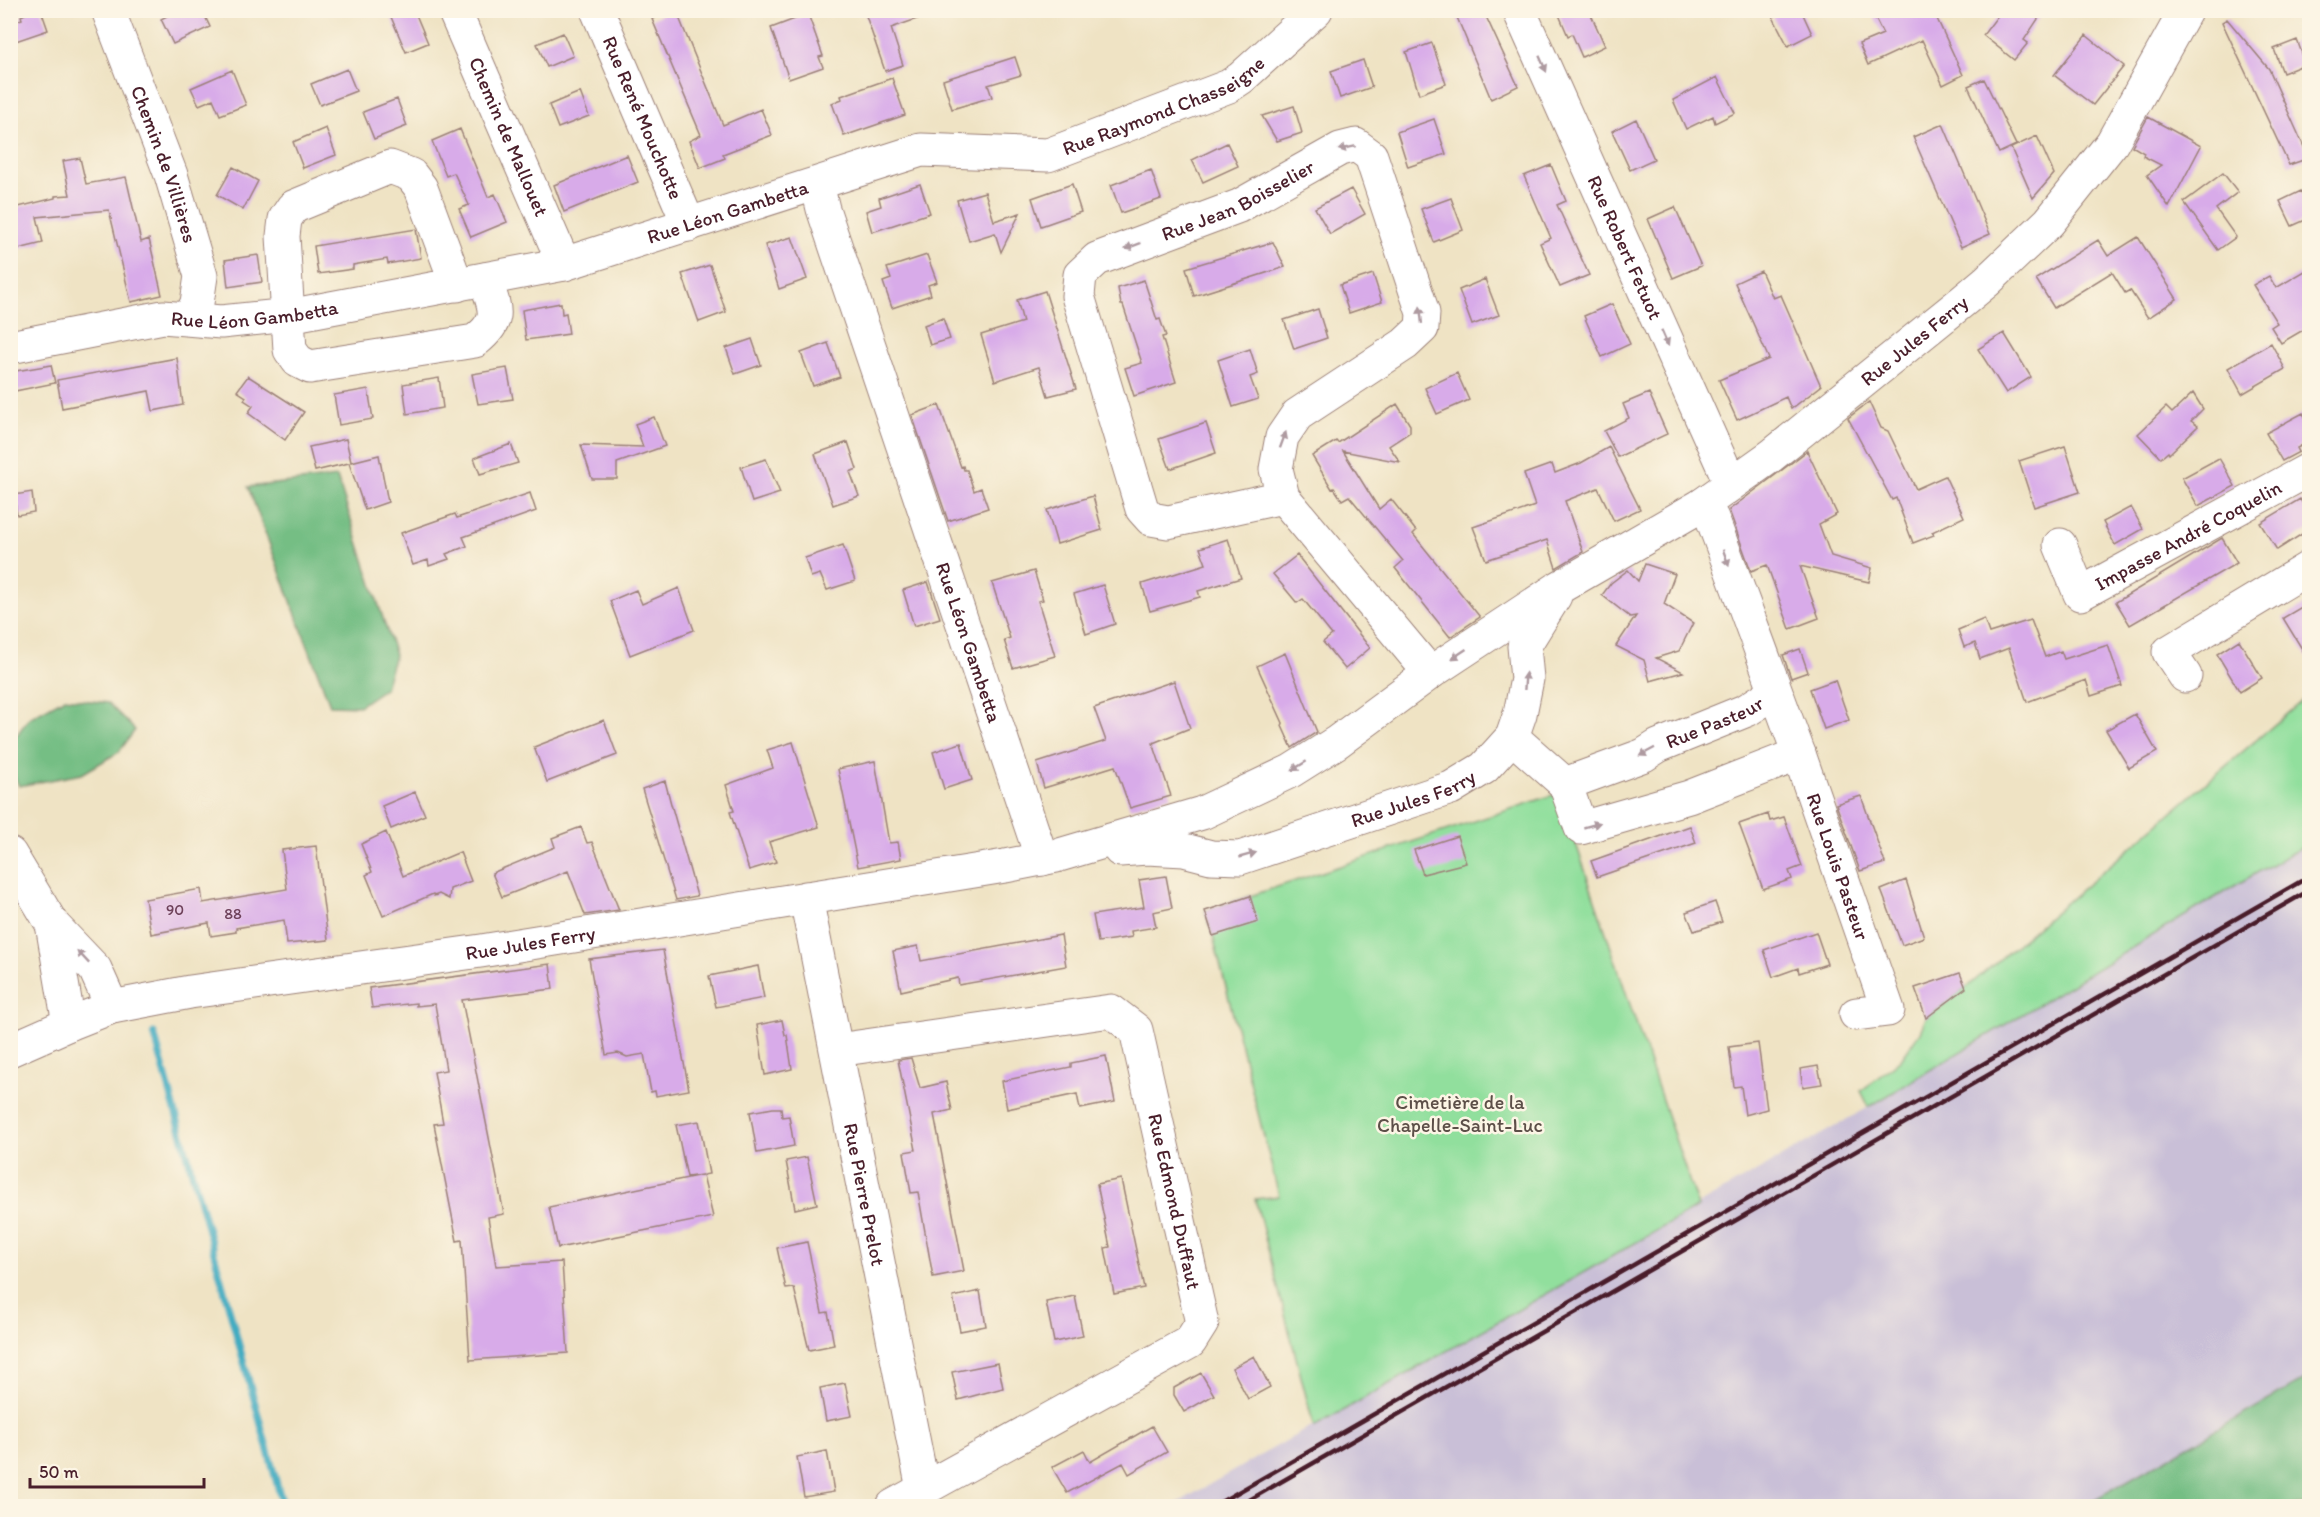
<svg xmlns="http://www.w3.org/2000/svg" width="2320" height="1517" font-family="Itim,sans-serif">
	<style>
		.industrial { fill: #c9bfd7 }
		.green { fill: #91df9d; stroke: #6e7f64; stroke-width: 1.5 }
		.forest { fill: #74be84; stroke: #5f6e58; stroke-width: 1.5 }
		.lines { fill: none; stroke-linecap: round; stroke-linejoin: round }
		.stream { stroke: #42acc1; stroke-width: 7 }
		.building { fill: #d8abe9 }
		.minor-casing { stroke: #9c8178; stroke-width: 35 }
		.minor { stroke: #fff; stroke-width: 33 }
		.rail { stroke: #4a1f2b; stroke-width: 4.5 }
		.oneway { fill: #ae9aa0 }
		.labels { text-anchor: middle; stroke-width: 5; stroke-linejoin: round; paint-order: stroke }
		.number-label { font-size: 16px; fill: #6e425a }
		.street-label { font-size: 20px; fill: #4a1f2b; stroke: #fcf5e5 }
		.park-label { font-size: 20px; fill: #5c4f48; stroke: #fcf5e5 }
	</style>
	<rect width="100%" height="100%" fill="#fcf5e5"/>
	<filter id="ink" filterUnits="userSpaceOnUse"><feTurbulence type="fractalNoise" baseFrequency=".0167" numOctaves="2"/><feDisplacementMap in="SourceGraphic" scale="12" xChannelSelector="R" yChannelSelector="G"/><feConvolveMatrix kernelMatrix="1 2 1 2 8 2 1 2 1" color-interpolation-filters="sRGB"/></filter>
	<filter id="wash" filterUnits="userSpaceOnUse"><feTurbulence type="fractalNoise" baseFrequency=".008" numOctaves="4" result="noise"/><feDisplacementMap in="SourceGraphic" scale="24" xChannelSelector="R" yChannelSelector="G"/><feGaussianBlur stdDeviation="1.35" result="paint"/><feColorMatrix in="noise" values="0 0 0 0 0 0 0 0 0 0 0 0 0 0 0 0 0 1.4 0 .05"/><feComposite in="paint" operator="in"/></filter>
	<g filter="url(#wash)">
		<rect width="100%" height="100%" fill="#efe3c4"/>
		<path class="industrial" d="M2309,843V1506H1172L1869,1107L2241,882Z"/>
		<path class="green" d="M2309,695V843L2241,882L1869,1107L1861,1091L1901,1059L1920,1032L1926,1018L1966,988Z
			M1559,793L1698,1207L1314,1427L1255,1199L1279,1196L1213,936L1205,911Z"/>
		<path class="forest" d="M337,477L395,655L385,688L359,706L330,705L248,487Z
			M65,698L108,703L135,730L119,752L82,774L19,786L11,770V743L29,718Z
			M2309,1377V1506H2083Z"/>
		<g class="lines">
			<path class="stream" d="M154,1033L283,1506"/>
		</g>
		<g id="blocks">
			<path class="building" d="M33,10H41L48,30L10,43V23L22,19L21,16Z
				M178,10H202L210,27L173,44L161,19Z
				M388,10H414L428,43L406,52Z
				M671,10H676L723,125L761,109L772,135L723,154L725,158L700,168L689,141L701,135L652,19Z
				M864,10H933L934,13L891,28L903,65L885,71Z
				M1454,10H1483L1518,86L1491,99Z
				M1557,10H1589L1605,46L1582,57L1572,34L1568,36Z
				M1785,10H1801L1812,34L1788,46L1773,17Z
				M1871,10H1933L1963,75L1943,85L1922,40L1868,65L1859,44L1883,34Z
				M2002,10H2044L2024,40L2028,43L2014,60L1983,35Z
				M808,14L823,56L819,57L823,67L789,79L771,28Z
				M2227,19L2269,69L2309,158L2289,165L2222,22Z
				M563,33L573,56L547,67L537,44Z
				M2086,35L2124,66L2093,105L2054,75Z
				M2297,40L2306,64L2283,73L2274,49Z
				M1432,43L1446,84L1419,94L1406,52Z
				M1015,57L1021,75L988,85L992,97L952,109L943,80Z
				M1363,60L1372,87L1340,98L1331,71Z
				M347,69L356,91L320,105L311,84Z
				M232,70L246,105L220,115L213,99L199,105L191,88Z
				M1717,77L1735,113L1715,123L1713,116L1686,129L1673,100Z
				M892,78L905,115L844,136L832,103L842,99L841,96Z
				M1984,79L2016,145L1999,153L1968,86Z
				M580,92L589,116L558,128L549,105Z
				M397,99L407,126L374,139L363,112Z
				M1294,106L1302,133L1277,141L1262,116Z
				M2148,117L2201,146L2169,207L2147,175L2161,165L2143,156L2144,153L2132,146Z
				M1434,119L1446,154L1408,167L1397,132Z
				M1636,119L1654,159L1630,170L1612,131Z
				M1943,124L1990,234L1961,247L1913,137Z
				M326,128L336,155L303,168L293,142Z
				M460,129L488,197L495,194L507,222L471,237L459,209L469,205L454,173L446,176L432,141Z
				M2037,136L2054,174L2033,198L2011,148Z
				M1227,143L1238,166L1203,182L1192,160Z
				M627,155L638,182L564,212L554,185Z
				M80,158L86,184L126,177L141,242L149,239L162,295L131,302L109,210L37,217L43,243L10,251V209L55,198V196L70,195L63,161Z
				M1551,165L1566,201L1557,205L1589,275L1560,287L1540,243L1551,238L1524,176Z
				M233,167L258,181L243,210L217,195Z
				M1151,170L1161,199L1121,213L1111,185Z
				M2223,173L2238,192L2216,209L2236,237L2218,250L2184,202Z
				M920,184L930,213L872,232L866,211L881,206L879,198Z
				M1072,184L1081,212L1041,226L1032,198Z
				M1351,189L1365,214L1330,234L1315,208Z
				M2301,191L2310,210V218L2292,226L2280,201Z
				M985,192L994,221L1020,213L1001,252L995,233L969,241L957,200Z
				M1451,198L1463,230L1434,242L1421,209Z
				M1675,207L1701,266L1673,278L1648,219Z
				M416,229L421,258L388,264L387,259L353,265V269L318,274L314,246Z
				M792,237L807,279L779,289L765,245Z
				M2138,237L2177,299L2148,318L2130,290L2125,293L2112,272L2054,308L2036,279L2098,240L2108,256Z
				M1273,242L1285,267L1194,296L1186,268Z
				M258,255L262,282L228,287L225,260Z
				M927,255L937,282L928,285L931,295L892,308L883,282L891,279L887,268Z
				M710,265L726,312L699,322L682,274Z
				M2310,268V326L2281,343L2271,327L2277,323L2253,285L2269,276L2276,288Z
				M1761,271L1773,298L1781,295L1821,386L1791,409L1786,397L1737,420L1719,380L1769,359L1735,283Z
				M1373,274L1382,302L1349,313L1340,285Z
				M1485,279L1499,315L1472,325L1459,290Z
				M1144,280L1157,320L1160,319L1166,336L1162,337L1176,382L1134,396L1125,368L1142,363L1123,305H1121L1118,288Z
				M1045,291L1076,389L1048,396L1039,367L995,381L981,335L1023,322L1017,300Z
				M561,303L562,314L566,313L569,334L526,340L522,310Z
				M1612,304L1630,344L1602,357L1584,316Z
				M1318,309L1327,338L1294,349L1284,320Z
				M943,318L950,339L930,345L924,325Z
				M2004,333L2031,377L2006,393L1978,349Z
				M752,339L761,365L735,374L726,348Z
				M828,343L840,377L813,386L801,353Z
				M2271,343L2285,369L2242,394L2228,368Z
				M1250,349L1258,374L1250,377L1258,399L1233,407L1218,360Z
				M177,358L183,405L153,411L149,391L62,408L57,380Z
				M51,365L55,383L10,392V372Z
				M507,368L513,399L478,404L472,374Z
				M1457,373L1469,400L1437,414L1425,388Z
				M248,376L304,412L285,440L248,413L253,406L244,400L246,397L237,391Z
				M439,378L443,408L407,414L403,384Z
				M368,389L373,419L339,425L334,395Z
				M1649,393L1667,434L1618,457L1604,431L1629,418L1623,404Z
				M2193,393L2203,409L2191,421L2198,426L2169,454L2168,452L2161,458L2138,434L2166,407L2172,413Z
				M1869,402L1881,428L1888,431L1916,489L1945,476L1964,517L1932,532L1934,535L1913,543L1896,498L1892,500L1848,418Z
				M1397,404L1410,425V432L1389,446L1400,462L1343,451L1379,509L1391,499L1416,531L1413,534L1480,617L1450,637L1395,568L1403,561L1349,496L1342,500L1334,488L1332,489L1312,456L1336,441L1338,443Z
				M939,405L961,467L963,466L964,470H967L974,491L981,488L988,508L948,521L912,415Z
				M2303,413L2310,425V441L2297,448L2299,452L2282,461L2266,433Z
				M654,417L665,446L617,463V479H592L581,445L643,447L635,424Z
				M1206,423L1216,453L1170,469L1159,439Z
				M346,439L351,462L379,455L388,502L365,510L349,463L315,471L309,447Z
				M848,442L857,469L850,472L859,496L833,505L815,454Z
				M511,444L518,463L480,474L474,458Z
				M2065,446L2080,492L2034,507L2019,461Z
				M1609,447L1640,509L1614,521L1598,488L1565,501L1583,552L1556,568L1547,540L1486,560L1473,527L1535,506L1524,474L1552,464L1555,473L1581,463Z
				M1807,451L1837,514L1819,524L1831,556L1872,568L1869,582L1800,566L1819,618L1790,629L1767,565L1751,571L1729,510Z
				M2219,458L2235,486L2198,506L2182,478Z
				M766,459L780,493L752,502L741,467Z
				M32,492L34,512L17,515L14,495Z
				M530,493L536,511L463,537L467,546L446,554L449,559L429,566L428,560L413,565L401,533L455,514L457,518Z
				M1093,496L1102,530L1057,544L1047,510Z
				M2300,499L2310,515V529L2277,550L2260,523Z
				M2131,507L2143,529L2115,545L2103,522Z
				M2222,538L2237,563L2130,625L2116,602Z
				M1228,539L1241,578L1198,591L1200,597L1150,611L1142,584L1206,564L1200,548Z
				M843,545L855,581L827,590L820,574L811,577L805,558Z
				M1297,555L1370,648L1345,669L1323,642L1332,635L1303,599L1297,603L1273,574Z
				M1645,564L1675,574L1664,604L1693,623L1679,651L1656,658L1683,672L1650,681L1644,660L1616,646L1636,616L1630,617L1602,595L1611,583L1628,570L1638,581Z
				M1034,571L1043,600L1038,601L1055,656L1013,668L1004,640L1010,638L992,583Z
				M928,582L940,618L914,626L903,590Z
				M1103,585L1115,624L1086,634L1074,594Z
				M679,588L694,630L630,655L610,601L636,590L642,604Z
				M2310,602V662L2283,618Z
				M1984,619L1989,633L2031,620L2045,657L2061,651L2064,659L2108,645L2122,686L2091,696L2086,680L2027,702L2009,648L1980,659L1975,643L1964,647L1958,630Z
				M2239,640L2262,678L2240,692L2217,654Z
				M1800,649L1808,672L1791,678L1783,655Z
				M1285,653L1317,732L1292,748L1282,726L1283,723L1257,666Z
				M1835,680L1849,720L1824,729L1810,689Z
				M1174,681L1190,728L1153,743L1171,796L1130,808L1115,766L1044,788L1037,763L1106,741L1094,708Z
				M2135,714L2157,752L2129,768L2106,730Z
				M604,720L617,755L547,782L534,747Z
				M793,742L819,827L769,842L776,862L749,870L730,812L734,811L726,785L773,768L767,750Z
				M961,743L972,780L944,789L933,752Z
				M875,761L889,843L898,842L901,859L858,867L838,769Z
				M665,781L671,804L697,896L676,900L642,789Z
				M415,792L425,815L391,829L382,806Z
				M1861,796L1885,863L1860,871L1836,804Z
				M1768,814L1770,821L1784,817L1802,866L1789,871L1792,879L1763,889L1739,824Z
				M1690,826L1696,843L1597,877L1591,861Z
				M581,827L587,843L592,842L619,910L585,915L568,871L502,897L492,873L555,847L552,838Z
				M386,832L403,876L460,852L471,881L450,889L449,899L439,894L434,896L433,894L383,916L366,875L372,872L361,844Z
				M1457,836L1466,863L1423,874L1414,850Z
				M316,846L328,940L287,944L284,920L236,928V932L211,936L209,923L151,934L145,899L201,889L203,903L287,889L282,850Z
				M1166,876L1172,908L1153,912L1156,927L1131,931L1132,937L1098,942L1093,915L1144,907L1139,880Z
				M1906,880L1924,937L1902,945L1881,890Z
				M1250,896L1258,922L1213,936L1205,911Z
				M1715,902L1722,922L1694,931L1686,912Z
				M1816,932L1827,964L1799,973L1798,968L1773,977L1764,950Z
				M1061,935L1066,966L959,985L958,978L901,991L893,951L918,946L921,961Z
				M663,950L689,1090L656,1096L655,1091L651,1092L644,1054L627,1057L618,1053L606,1055L589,959Z
				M550,964L553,989L462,1000L504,1214L488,1217L496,1266L562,1262L568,1353L470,1360L462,1240L457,1241L434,1124L443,1123L434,1072L446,1070L435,1004L416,1006V1003L372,1008L369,988Z
				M758,966L764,998L716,1007L709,976Z
				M1960,973L1966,988L1926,1018L1915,988Z
				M782,1020L785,1035H787L792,1069L765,1075L757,1025Z
				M1758,1043L1767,1109L1745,1115L1741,1086L1734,1087L1729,1047Z
				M1106,1056L1115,1102L1080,1109L1077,1094L1007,1109L1002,1081L1071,1067V1063Z
				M911,1058L920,1088L946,1082L952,1110L934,1114L964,1271L933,1277L918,1192L911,1193L904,1152L916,1150L898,1060Z
				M1818,1066L1822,1084L1803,1087L1800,1069Z
				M773,1108H781L782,1117L789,1116L794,1146L757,1153L750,1112Z
				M699,1121L709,1174L703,1175L713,1217L558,1248L549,1207L702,1175L687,1177L676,1125Z
				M807,1157L817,1204L795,1209L786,1161Z
				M1121,1179L1144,1288L1114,1294L1105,1248L1110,1247L1097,1184Z
				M807,1242L822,1313L828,1312L834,1345L809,1350L794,1288L786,1289L777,1248Z
				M980,1291L986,1326L960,1331L953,1297Z
				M1075,1296L1083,1336L1054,1342L1046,1302Z
				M1254,1356L1270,1387L1248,1399L1232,1368Z
				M998,1363L1003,1388L958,1400L952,1372Z
				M1201,1373L1214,1395L1184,1412L1174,1395V1388Z
				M845,1383L852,1416L826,1421L820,1388Z
				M1152,1426L1167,1452L1129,1474L1123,1463L1067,1493L1052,1467L1084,1450L1090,1462Z
				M827,1451L834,1492L804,1497L797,1457Z"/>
		</g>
	</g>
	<g filter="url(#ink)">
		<use href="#blocks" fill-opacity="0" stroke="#9c8178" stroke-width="1.5"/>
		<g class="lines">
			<g class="minor-casing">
				<g id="minor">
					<path id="s1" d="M108,10L171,175L201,276L197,303L190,318"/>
					<path id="s2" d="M454,10L564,264"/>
					<path id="s3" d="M597,10L689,225"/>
					<path id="s4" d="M1519,10L1731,484"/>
					<path id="s5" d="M817,184L823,209L1042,859"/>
					<path d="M457,285L421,188L411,175L390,167L293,207L285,219L283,236L290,350L298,361L310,367L475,341C503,319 495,309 485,279"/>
					<path id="s6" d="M10,347L163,317L221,322L299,314L564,264L921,150L1048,155L1229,86L1241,78L1316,10"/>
					<path id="s7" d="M1283,497L1168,522L1151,519L1142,509L1078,296L1080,275L1097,259L1239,206L1340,149L1356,145L1371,156L1423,313L1422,328L1405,344L1297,415L1282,437L1276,469L1283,497L1430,673"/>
					<path id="s8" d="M1702,505L1712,518L1799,754L1888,1010L1856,1014"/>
					<path id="s9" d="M2060,545L2080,594L2310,469"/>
					<path d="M2185,676L2169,652L2310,567"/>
					<path d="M1512,737L1565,784L1581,828L1689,797L1799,754"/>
					<path id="s10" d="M1565,784L1644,755L1658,746L1747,710L1775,692"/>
					<path id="s11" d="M1120,850L1147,848L1184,850L1211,857L1240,858L1451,788L1484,768L1512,737L1520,714L1527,679L1524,646L1555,596"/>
					<path d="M10,854L52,924"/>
					<path id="s12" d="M806,898L923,1489"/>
					<path d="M69,1024L52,924L95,969L112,1007"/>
					<path id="s13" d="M10,1050L69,1024L112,1007L190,992L481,951L1005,866L1056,856L1202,813L1291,771L1337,742L1430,673L1560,587L1702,505L1771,456L1963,301L1987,281L2049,222L2112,143L2186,10"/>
					<path id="s14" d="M837,1050L1111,1011L1136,1030L1202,1323L1190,1342L893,1506"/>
				</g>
			</g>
			<use href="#minor" class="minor"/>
			<path class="rail" d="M1214,1506L2310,876
				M1239,1506L2310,890"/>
		</g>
		<defs><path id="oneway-solid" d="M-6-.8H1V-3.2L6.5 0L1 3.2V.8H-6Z" transform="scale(1.5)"/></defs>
		<g class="oneway">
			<use href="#oneway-solid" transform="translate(1543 64) rotate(66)"/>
			<use href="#oneway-solid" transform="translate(1347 148) rotate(168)"/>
			<use href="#oneway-solid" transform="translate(1133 246) rotate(159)"/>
			<use href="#oneway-solid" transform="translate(1421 315) rotate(-96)"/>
			<use href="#oneway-solid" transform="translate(1665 338) rotate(66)"/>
			<use href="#oneway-solid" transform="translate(1283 440) rotate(-70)"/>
			<use href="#oneway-solid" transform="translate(1726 558) rotate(70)"/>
			<use href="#oneway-solid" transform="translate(1459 654) rotate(146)"/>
			<use href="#oneway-solid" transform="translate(1525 681) rotate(-86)"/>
			<use href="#oneway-solid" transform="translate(1647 752) rotate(152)"/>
			<use href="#oneway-solid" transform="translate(1299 766) rotate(148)"/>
			<use href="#oneway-solid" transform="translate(1592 825) rotate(-16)"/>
			<use href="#oneway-solid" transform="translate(1248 855) rotate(-16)"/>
			<use href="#oneway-solid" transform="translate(83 957) rotate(-133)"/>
		</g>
	</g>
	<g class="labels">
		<g class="number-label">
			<text x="175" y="915">90</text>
			<text x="233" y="919">88</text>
		</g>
		<g class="street-label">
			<text dy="7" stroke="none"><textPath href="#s6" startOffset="1190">Rue Raymond Chasseigne</textPath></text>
			<text dy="7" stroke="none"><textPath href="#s3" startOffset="117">Rue René Mouchotte</textPath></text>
			<text dy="7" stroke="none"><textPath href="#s2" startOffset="138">Chemin de Mallouet</textPath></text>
			<text dy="7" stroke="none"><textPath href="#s1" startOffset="164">Chemin de Villières</textPath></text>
			<text dy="7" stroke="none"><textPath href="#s7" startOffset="568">Rue Jean Boisselier</textPath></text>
			<text dy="7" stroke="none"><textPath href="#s6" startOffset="734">Rue Léon Gambetta</textPath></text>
			<text dy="7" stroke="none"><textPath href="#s4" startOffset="260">Rue Robert Fetuot</textPath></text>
			<text dy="7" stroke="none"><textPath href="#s6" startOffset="248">Rue Léon Gambetta</textPath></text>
			<text dy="7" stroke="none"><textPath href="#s13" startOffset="2076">Rue Jules Ferry</textPath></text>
			<text dy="7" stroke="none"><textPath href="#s9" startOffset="176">Impasse André Coquelin</textPath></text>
			<text dy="7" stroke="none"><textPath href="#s5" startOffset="483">Rue Léon Gambetta</textPath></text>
			<text dy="7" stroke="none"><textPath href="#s10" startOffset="162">Rue Pasteur</textPath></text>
			<text dy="7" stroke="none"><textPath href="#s11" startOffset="304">Rue Jules Ferry</textPath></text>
			<text dy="7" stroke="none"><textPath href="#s8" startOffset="387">Rue Louis Pasteur</textPath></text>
			<text dy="7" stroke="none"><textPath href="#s13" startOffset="534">Rue Jules Ferry</textPath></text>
			<text dy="7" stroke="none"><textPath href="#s12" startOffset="302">Rue Pierre Prelot</textPath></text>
			<text dy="7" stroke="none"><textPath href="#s14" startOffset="484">Rue Edmond Duffaut</textPath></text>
		</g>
		<g class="park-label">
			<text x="1460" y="1109">Cimetière de la<tspan x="1460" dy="23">Chapelle-Saint-Luc</tspan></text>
		</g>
	</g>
	<rect width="2320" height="1517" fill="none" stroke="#fcf5e5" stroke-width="36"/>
	<path d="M30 1478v9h174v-9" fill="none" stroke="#4a1f2b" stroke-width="3"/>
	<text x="39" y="1478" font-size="18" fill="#4a1f2b" stroke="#fcf5e5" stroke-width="4.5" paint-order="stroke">50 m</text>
</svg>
